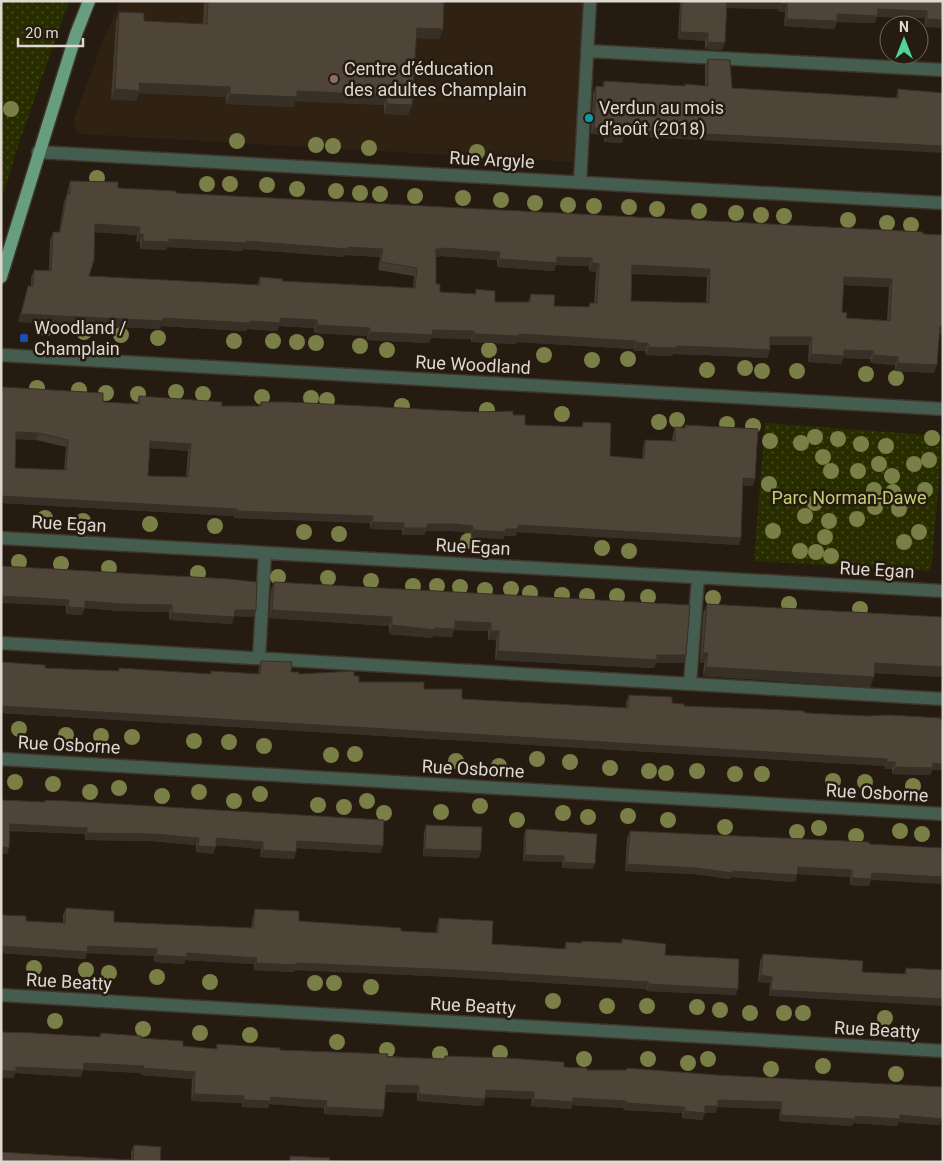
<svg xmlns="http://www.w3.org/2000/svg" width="944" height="1163" font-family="Roboto,sans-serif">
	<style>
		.built { fill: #302212 }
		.grass { fill: url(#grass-dots) }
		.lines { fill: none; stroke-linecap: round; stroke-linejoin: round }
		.minor-casing { stroke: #3f352b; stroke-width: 15 }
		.major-casing { stroke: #3f352b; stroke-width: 15 }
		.minor { stroke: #445d4e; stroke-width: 12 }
		.major { stroke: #679e7f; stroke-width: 12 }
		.tree { fill: #7a7e47 }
		.wall { fill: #443a30; fill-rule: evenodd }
		.shaded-wall { fill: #373027 }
		.building { fill: #4f4438; stroke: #373027; fill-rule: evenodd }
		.education-dot { fill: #8d6e63; stroke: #251b10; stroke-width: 2 }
		.culture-dot { fill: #0f9aa8; stroke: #251b10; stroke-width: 2 }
		.transit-dot { fill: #1a4fb4; stroke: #251b10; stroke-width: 2 }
		.labels { text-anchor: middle; stroke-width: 5; stroke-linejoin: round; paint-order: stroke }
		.poi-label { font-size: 18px; fill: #dfd8d1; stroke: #251b10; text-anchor: start }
		.street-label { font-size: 18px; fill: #dfd8d1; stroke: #251b10 }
		.park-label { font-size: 18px; fill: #c0cf74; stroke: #251b10 }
	</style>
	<defs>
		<pattern id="grass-dots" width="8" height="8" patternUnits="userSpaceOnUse" patternTransform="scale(1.25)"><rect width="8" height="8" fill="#282d00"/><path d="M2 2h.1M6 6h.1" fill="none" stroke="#474b24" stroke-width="1.8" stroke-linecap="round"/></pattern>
	</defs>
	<rect width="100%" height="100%" fill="#251b10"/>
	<path class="built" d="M121,1H583L573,162L80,134L75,129L73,124L74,119L103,40Z"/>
	<path class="grass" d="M1,1H69L17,149L4,192L1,191Z
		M765,423L943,436L931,571L754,561Z"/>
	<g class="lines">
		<g class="minor-casing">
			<path id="minor" d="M587,51L943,70
				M38,152L943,203
				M580,182L590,1
				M1,355L943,409
				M1,538L943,591
				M1,643L943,699
				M259,658L265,553
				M690,683L698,577
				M1,759L943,814
				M1,995L943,1051"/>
		</g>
		<g class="major-casing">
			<path id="major" d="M1,277L76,34L89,1"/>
		</g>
		<use href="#minor" class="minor"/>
		<use href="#major" class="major"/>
	</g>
	<g class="tree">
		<circle cx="11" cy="109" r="8"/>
		<circle cx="237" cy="141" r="8"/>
		<circle cx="316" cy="145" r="8"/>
		<circle cx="333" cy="146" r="8"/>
		<circle cx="369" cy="148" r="8"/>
		<circle cx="477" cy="152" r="8"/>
		<circle cx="97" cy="178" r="8"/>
		<circle cx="207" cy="184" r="8"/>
		<circle cx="230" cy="184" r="8"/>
		<circle cx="267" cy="185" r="8"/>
		<circle cx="297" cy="189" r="8"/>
		<circle cx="336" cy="191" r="8"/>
		<circle cx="360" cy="193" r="8"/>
		<circle cx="380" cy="194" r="8"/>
		<circle cx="415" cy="196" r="8"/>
		<circle cx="463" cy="198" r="8"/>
		<circle cx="501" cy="200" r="8"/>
		<circle cx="535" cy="203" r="8"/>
		<circle cx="568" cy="205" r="8"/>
		<circle cx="594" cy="206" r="8"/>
		<circle cx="629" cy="207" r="8"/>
		<circle cx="657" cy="209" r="8"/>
		<circle cx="699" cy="211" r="8"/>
		<circle cx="736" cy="213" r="8"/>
		<circle cx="761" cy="215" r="8"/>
		<circle cx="784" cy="216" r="8"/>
		<circle cx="848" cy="220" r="8"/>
		<circle cx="887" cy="223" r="8"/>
		<circle cx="911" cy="225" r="8"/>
		<circle cx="46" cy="328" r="8"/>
		<circle cx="84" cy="332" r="8"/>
		<circle cx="121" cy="335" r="8"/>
		<circle cx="158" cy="338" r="8"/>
		<circle cx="234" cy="341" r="8"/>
		<circle cx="273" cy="341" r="8"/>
		<circle cx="297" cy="342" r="8"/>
		<circle cx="316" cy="343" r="8"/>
		<circle cx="360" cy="346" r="8"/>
		<circle cx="387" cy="350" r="8"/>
		<circle cx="489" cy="350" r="8"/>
		<circle cx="544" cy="355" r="8"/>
		<circle cx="628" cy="359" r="8"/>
		<circle cx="592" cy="360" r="8"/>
		<circle cx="745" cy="368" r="8"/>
		<circle cx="707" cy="370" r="8"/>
		<circle cx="762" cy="371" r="8"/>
		<circle cx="797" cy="371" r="8"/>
		<circle cx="866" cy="374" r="8"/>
		<circle cx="896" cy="378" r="8"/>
		<circle cx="37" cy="388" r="8"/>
		<circle cx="79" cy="390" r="8"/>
		<circle cx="176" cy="392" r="8"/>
		<circle cx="106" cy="393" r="8"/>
		<circle cx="138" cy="394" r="8"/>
		<circle cx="203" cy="394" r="8"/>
		<circle cx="262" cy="397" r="8"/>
		<circle cx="311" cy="398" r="8"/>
		<circle cx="327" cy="400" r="8"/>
		<circle cx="402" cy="406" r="8"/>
		<circle cx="487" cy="410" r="8"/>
		<circle cx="562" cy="414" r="8"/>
		<circle cx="677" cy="420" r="8"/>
		<circle cx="659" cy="422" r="8"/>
		<circle cx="727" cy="424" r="8"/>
		<circle cx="753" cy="426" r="8"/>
		<circle cx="815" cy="437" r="8"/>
		<circle cx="932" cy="438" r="8"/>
		<circle cx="838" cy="439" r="8"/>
		<circle cx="770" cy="441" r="8"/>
		<circle cx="801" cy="443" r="8"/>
		<circle cx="861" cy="444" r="8"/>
		<circle cx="886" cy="446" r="8"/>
		<circle cx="823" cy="457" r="8"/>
		<circle cx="929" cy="460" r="8"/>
		<circle cx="879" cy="464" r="8"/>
		<circle cx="914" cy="464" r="8"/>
		<circle cx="831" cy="471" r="8"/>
		<circle cx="858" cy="471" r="8"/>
		<circle cx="892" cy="476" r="8"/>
		<circle cx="769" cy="484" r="8"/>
		<circle cx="874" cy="490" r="8"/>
		<circle cx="925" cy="490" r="8"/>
		<circle cx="893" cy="492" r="8"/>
		<circle cx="815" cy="503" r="8"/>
		<circle cx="875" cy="507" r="8"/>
		<circle cx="899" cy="509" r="8"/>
		<circle cx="805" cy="516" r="8"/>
		<circle cx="45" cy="518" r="8"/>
		<circle cx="857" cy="519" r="8"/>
		<circle cx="83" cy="521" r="8"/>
		<circle cx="829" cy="521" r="8"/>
		<circle cx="150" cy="524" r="8"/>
		<circle cx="215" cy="526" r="8"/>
		<circle cx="773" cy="531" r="8"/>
		<circle cx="304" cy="532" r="8"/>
		<circle cx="919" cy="532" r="8"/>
		<circle cx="339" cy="534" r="8"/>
		<circle cx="825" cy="537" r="8"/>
		<circle cx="468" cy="541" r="8"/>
		<circle cx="904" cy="542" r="8"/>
		<circle cx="602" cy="548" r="8"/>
		<circle cx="629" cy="551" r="8"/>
		<circle cx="800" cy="551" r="8"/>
		<circle cx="816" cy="552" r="8"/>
		<circle cx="831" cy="556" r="8"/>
		<circle cx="19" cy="562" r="8"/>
		<circle cx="61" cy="564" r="8"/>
		<circle cx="109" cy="568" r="8"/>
		<circle cx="198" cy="573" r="8"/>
		<circle cx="278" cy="577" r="8"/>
		<circle cx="328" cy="578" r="8"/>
		<circle cx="371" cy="581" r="8"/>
		<circle cx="413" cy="586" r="8"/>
		<circle cx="437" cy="586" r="8"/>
		<circle cx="460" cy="587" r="8"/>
		<circle cx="511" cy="589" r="8"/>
		<circle cx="485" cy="590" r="8"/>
		<circle cx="530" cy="593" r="8"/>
		<circle cx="562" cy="595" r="8"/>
		<circle cx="587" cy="596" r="8"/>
		<circle cx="617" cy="596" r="8"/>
		<circle cx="648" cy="597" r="8"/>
		<circle cx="713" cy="598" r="8"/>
		<circle cx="789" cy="604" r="8"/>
		<circle cx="860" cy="609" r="8"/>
		<circle cx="19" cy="729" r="8"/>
		<circle cx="66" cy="735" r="8"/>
		<circle cx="101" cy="736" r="8"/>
		<circle cx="132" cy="737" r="8"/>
		<circle cx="194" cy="741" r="8"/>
		<circle cx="229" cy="742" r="8"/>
		<circle cx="264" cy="746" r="8"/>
		<circle cx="355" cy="754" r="8"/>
		<circle cx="331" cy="755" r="8"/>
		<circle cx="537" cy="759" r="8"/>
		<circle cx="456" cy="761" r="8"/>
		<circle cx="570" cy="762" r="8"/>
		<circle cx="499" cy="766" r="8"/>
		<circle cx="610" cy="768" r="8"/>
		<circle cx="649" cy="771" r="8"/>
		<circle cx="697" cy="771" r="8"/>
		<circle cx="666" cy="773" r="8"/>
		<circle cx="735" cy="774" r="8"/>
		<circle cx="762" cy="774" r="8"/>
		<circle cx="833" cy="781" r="8"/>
		<circle cx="15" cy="782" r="8"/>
		<circle cx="865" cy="782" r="8"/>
		<circle cx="53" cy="784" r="8"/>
		<circle cx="913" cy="786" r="8"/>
		<circle cx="119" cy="788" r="8"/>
		<circle cx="90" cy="792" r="8"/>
		<circle cx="199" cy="792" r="8"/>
		<circle cx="260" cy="794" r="8"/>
		<circle cx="162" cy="796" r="8"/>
		<circle cx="234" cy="801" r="8"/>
		<circle cx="367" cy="801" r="8"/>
		<circle cx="318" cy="805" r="8"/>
		<circle cx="480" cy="806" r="8"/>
		<circle cx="344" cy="807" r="8"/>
		<circle cx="441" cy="812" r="8"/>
		<circle cx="384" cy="813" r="8"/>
		<circle cx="563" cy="813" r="8"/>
		<circle cx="628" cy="816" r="8"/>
		<circle cx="588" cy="817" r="8"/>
		<circle cx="517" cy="820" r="8"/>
		<circle cx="668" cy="820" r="8"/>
		<circle cx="725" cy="827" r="8"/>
		<circle cx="819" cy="828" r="8"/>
		<circle cx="900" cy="831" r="8"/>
		<circle cx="797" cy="832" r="8"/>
		<circle cx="922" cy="834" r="8"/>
		<circle cx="856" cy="836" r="8"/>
		<circle cx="34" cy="968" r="8"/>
		<circle cx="86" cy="970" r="8"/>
		<circle cx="109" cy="973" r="8"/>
		<circle cx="157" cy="977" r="8"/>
		<circle cx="210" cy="982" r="8"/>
		<circle cx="315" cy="983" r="8"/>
		<circle cx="334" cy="983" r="8"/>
		<circle cx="371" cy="987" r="8"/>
		<circle cx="553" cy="1001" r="8"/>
		<circle cx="607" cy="1006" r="8"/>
		<circle cx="647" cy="1006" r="8"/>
		<circle cx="697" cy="1007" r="8"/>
		<circle cx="720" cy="1010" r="8"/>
		<circle cx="750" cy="1013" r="8"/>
		<circle cx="784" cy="1013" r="8"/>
		<circle cx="803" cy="1013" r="8"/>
		<circle cx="885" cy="1018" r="8"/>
		<circle cx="55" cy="1021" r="8"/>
		<circle cx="143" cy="1029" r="8"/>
		<circle cx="200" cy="1033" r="8"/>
		<circle cx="250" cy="1035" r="8"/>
		<circle cx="337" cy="1042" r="8"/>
		<circle cx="387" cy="1050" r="8"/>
		<circle cx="500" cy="1053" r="8"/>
		<circle cx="440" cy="1054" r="8"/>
		<circle cx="584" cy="1059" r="8"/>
		<circle cx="648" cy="1059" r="8"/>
		<circle cx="708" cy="1059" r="8"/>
		<circle cx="688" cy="1063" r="8"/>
		<circle cx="823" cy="1066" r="8"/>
		<circle cx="771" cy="1069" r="8"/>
		<circle cx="896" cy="1074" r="8"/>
	</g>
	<path class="wall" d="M204,1H444L443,29L439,39L416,38L412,105L408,115L384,114V105L295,101L293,107L226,104V97L139,93L136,101L111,99L116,22L119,12L144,21L203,24Z
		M680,1H943L924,27L925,18L877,17L875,23L837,22L834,29L784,26L785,12L778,11V9L727,8L725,43L722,50L705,49V41L678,39Z
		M708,59L732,88L896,98L898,89L943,93L624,136L622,143L604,142V135L591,134L593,93L596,86L602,87L604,81L685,86V84L705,86V66Z
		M70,181L118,188L176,193L943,235V334H939L934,373L895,371V365L871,363L870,359L843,358L841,364L808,362L809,345H770V350L767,358L705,355L673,354V356L646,355L645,351H634V349L517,342L516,344L471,342V339L431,338L429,343L367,340V336L314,333V328L279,326L277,331L247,329L246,331L161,326L160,329L18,322L28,286H31V278L34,270H49L50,240L53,232H59L64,202L67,194L68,189ZM95,232L137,235L136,242H140V249L166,250L167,247L243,251V249L345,257V255L380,257L378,270L414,276L413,288L282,281L260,277L257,285L89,276ZM440,256L497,260V267L554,271L556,265L589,266V271L596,272L594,303H590L588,307L554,306L531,294L528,302H495L476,289L475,294L440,292L436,284V257H439ZM632,274L707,277L706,303L631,301ZM844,285L889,287L887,320L846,318L842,312Z
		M3,387L103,402L137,404L139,396L222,406H259L261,402L513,415L525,425L581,427L583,422L610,456L642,459L643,447L645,440L672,441L673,434L675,427L684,428L685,425L753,486L743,485L741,538L739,545L517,532L516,536H504L503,539L471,537V533L452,531H426L424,535H402V530L370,529V523L234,518V516L1,503V392ZM16,439L36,440L66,447L64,470L15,468ZM150,448L188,451L186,477L148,476Z
		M1,566L253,617L234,616L232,624L169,620V612L120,611L85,608L82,615L66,614V606Z
		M274,582L686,655L683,663H656L654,668L495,660L496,640H488V631L454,630L452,637L433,636L432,638L389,634V626L269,618L271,590Z
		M707,604L943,617V677L874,673V677L870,687L703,676L704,663H700L703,614Z
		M261,661L291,672L299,674L354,676L359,682L424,689L462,699L626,708V702L629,695L672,703L684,706L943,720V770H932L930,775L892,774V769H885V766L1,713V662L45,668L118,671L119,668L210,674L211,671L258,674L259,667Z
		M1,800L44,802L45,800L380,853L296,848L294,859L260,857L261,849L216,845L213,854L196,852V845L151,841L85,840V834L10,831L7,854H1Z
		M426,825L479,858L423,856L424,832Z
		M526,829L593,869L562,868V862L523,861L524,835Z
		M630,831L846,841L871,880L869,886L850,885V877L797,874L795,882L731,877L730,879L694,874L625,871L627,838Z
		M66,908L114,922L251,928L253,916L255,909L299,921L401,931L436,933L437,925L439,918L492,944L564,949L566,942L581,943L582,941L621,943L622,939L665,955L736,995L647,991L646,989L454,977L295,970L294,972L254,970V964L185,960L184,964L154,962V956L87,953L85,959L1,953V915L26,921L63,923V915Z
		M763,954L862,972L904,974L906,968L943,970L769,996L770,983L758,982L760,961Z
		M101,1033L141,1038L183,1046L216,1049L217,1044L280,1050L444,1059L445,1056L564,1067L942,1119L939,1125L898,1122L897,1126L853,1123L852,1126L779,1121L780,1109L718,1107L715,1113H705L702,1120L682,1118V1113L623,1110L624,1108L572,1105L571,1109L531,1106L532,1099L485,1097L483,1106L417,1101V1093L385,1092L384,1110L382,1117L324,1114V1108L269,1104L268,1108L242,1107V1103L191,1101L192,1079L141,1075V1073L83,1070L81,1077L15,1073L13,1078H1L99,1037Z
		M134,1145L160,1162L131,1160V1152Z"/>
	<path class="shaded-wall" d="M727,1L781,2L778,9L725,8Z
		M781,4H787L785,12L778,11Z
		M878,9L927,11L925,18L877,17L875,23L837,22L834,29L784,26L787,19L837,14Z
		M927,19L943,20V28L924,27Z
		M417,28L443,29L439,39L413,38Z
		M680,32L708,33L705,41L678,39Z
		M708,42L725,43L722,50L705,49Z
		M139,83L230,87L226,97L139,93L136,101L111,99L115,89Z
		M297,91L387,95L384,105L295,101L293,107L226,104L230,94Z
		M387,104L412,105L408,115L384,114Z
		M594,128H607L604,135L591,134Z
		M625,130L943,146V153L624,136L622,143L604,142L607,136Z
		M95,224L140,227L137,235L92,232Z
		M139,234H143L140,242H136Z
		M169,239L246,241L383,249L380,257L345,255V257L243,249V251L167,247L166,250L140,249L143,241Z
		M442,248L500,252L497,260L440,256L439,257H433L436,249Z
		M557,257L592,258L589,266L556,265L554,271L497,267L499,259Z
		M592,263L599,264L596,272L589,271Z
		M632,265L710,269L707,277L630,273Z
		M844,277L892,279L889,287L841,285Z
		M21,314L250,321L280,318L317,320L314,328L279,326L277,331L247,329L246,331L161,326L160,329L18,322Z
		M317,325L370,328L367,336L314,333Z
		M940,326H943V334H937Z
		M433,330L474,331L471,339L431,338L429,343L367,340L370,332Z
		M474,334H519L636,341L634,349L517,342L516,344L471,342Z
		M770,337H812L809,345H768Z
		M637,343H648L645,351H634Z
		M676,346L708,347L770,350L767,358L705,355L673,354V356L646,355L649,347Z
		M844,350L873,351L870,359L843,358L841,364L808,362L811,354Z
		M874,355L898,357L895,365L871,363Z
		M898,363L937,365L934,373L895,371Z
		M16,432L39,433L36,440L14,439Z
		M150,441L191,444L188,451L148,448Z
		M743,478L755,479L753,486L741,485Z
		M1,496L237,509L234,516L1,503Z
		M236,511L373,516L370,523L234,518Z
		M372,522L404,523L402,530L370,529Z
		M427,524H455L473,526L471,533L452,531H426L424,535H402L404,528Z
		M518,525L741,538L739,545L517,532L516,536H504L503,539L471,537L473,530L506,529Z
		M1,596L69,600L66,606L1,603Z
		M85,601L172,605L169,612L120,611L85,608L82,615L66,614L68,607Z
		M235,610H256L253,617L233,616Z
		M272,610L392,617L389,626L269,618Z
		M172,613L234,617L232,624L169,620Z
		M455,621L491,623L488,631L454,630L452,637L433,636L432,638L389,634L392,625L435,628Z
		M491,631H499L496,640H488Z
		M498,651L657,655H686L683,663H656L654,668L495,660Z
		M703,653H708L704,663H700Z
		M875,663L943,667V677L871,673Z
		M706,667L874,677L870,687L703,676Z
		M1,706L887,759L885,766L1,713Z
		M887,762H895L892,769H885Z
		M933,763L943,764V770H932L930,775L892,774L895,767Z
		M10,824L87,828L85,834L8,830Z
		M87,833L154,834L199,838L196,845L151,841L85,840Z
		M216,838L263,842L261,849L214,845Z
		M297,841L383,846L380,853L294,848Z
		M198,846L216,847L213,854L196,852Z
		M1,847L9,848L7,854H1Z
		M425,849L481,851L479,858L423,856Z
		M263,850L296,852L294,859L260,857Z
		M525,855L564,856L562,862L523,861Z
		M564,862L595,864L593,869L562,868Z
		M627,864L696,868L797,875L795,882L731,877L730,879L694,874L625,871Z
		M798,867L852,870L850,877L795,874Z
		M872,873L943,877V884L871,880L869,886L850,885L852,878Z
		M1,946H88L157,949L154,956L87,953L85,959L1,953Z
		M187,953L257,958L254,964L185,960L184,964L154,962L156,955Z
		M256,963H296L456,970L648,982L646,989L454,977L295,970L294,972L254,970Z
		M761,975L772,977L770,983L758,982Z
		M649,984L738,989L736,995L647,991Z
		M771,990L943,999V1006L769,996Z
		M84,1063L144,1066L141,1073L81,1070Z
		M16,1067L83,1070L81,1077L15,1073L13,1078H1V1071Z
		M143,1068L195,1072L192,1079L141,1075Z
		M386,1085L419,1086L417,1093L383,1091Z
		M486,1090L534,1092L532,1099L483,1097Z
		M194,1094L244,1096L242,1103L191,1101Z
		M419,1094L485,1099L483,1106L417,1101Z
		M271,1097L327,1101L324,1108L269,1104L268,1108L242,1107L244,1100Z
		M573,1098L626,1101L624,1108L572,1105L571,1109L531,1106L534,1099Z
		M718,1100L782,1102L780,1109L718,1107L715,1113H703L705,1106Z
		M626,1103L685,1107L682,1113L623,1110Z
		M326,1107L384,1110L382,1117L324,1114Z
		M685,1111L705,1113L702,1120L682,1118Z
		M943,1112V1119H942L939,1125L898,1122L897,1126L853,1123L852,1126L779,1121L781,1115L855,1116L900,1115Z"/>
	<path class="building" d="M208,1H444L443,29L417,28L412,105L387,104V95L297,91V97L230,94V87L139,83L140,91L115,89L119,12L144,13V21L207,24Z
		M682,1H727L725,43L708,42V33L680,32Z
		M756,1H943V20L927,19V11L878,9L877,16L837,14V21L787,19V4H781V2Z
		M708,59L730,60L732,88L898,98V89L943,93V146L625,130L624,136H607V128H594L596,86L604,87V81L685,86V84L708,86Z
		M70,181L118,182V188L176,191V193L923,232V234L943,235V326H940L937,365L898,363V357L874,355L873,351L844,350V356L811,354L812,337H770V350L708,347L676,346V348L649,347L648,343H637L636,341L519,334V336L474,334V331L433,330L432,335L370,332V328L317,325V320L280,318V323L250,321L249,323L163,318V321L21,314L28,286H33L34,270L51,271L53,232H60L67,194H70ZM95,224L140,227L139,234H143V241L169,242V239L246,243V241L348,249V247L383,249L381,262L417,268L415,288L282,281L283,279L260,277V285L89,276L94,260ZM442,248L500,252L499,259L557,263V257L592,258V263L599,264V267L597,303H590L589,307L554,306L555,295L531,294L530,302H495V291L476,289V294L440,292V284H436V249H442ZM632,265L710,269L709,303L631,301ZM844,277L892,279L890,321L846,318L847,313L842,312Z
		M3,387L103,393V402L139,404V396L222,402V406H261V402H288L476,412L513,411V415H525V425L583,427V422L611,423L610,456L644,459L645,440L675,441V427L685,428V425L758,429L755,479L743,478L741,538L518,525V529H506L505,532L473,530V526L455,524H427V528H404V523L372,522L373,516L236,511L237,509L1,496V393H2ZM16,432L39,433L68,440L66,470L15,468ZM150,441L191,444L188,477L148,476Z
		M1,566L229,579L257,582L256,610H235L234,617L172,613V605L122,604L85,601V608L68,607L69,600L1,596Z
		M274,582L690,605L686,655H657V660L498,651L499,631H491V623L455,621V629L435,628V630L392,625V617L272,610Z
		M707,604L943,617V667L875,663L874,677L706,667L708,653H703Z
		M261,661L292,662L291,672H299V674L354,671V676H359V682H424V689H462V699L628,708L629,695L672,697V703L684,704V706L765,709L804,711L805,713L866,716L890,715L941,718L940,720H943V764L933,763L932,768L895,767V762H887V759L1,706V662L45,665V668L119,671V668L211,674V671L260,674Z
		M1,800L45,802V800L68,801L384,820L383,846L297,841L296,852L263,850V842L216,838V847L198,846L199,838L154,834L87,833V828L10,824L9,848L1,847Z
		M426,825L482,827L481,851L425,849Z
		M526,829L597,834L595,864L564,862V856L525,855Z
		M630,831L846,841L869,842V844L943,848V877L872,873L871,879L852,878V870L798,867L797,875L733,871V873L696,868L627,864Z
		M66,908L114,911V922L253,928L255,909L299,911V921L401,928V931L438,933L439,918L493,921L492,944L566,949V942L582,943V941L622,943V939L666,944L665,955L739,959L738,989L649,984L648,982L456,970L296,963V965L256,963L257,958L187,953L186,957L156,955L157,949L88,946L87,952L1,946V915L26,916V921L65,923Z
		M763,954L863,961L862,972L906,974V968L943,970V999L771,990L772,977L761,975Z
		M1,1032L34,1033L100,1037L101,1033L141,1036V1038L183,1041V1046L217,1049V1044L280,1048V1050L388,1054L387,1057L445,1059V1056L507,1058L564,1062V1067L587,1068V1070H626L627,1068L718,1075L943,1087V1112L942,1119L900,1115V1119L855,1116V1119L781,1115L782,1102L718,1100V1106H705V1113L685,1111V1107L626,1103V1101L573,1098V1102L534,1099V1092L486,1090L485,1099L419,1094V1086L386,1085L384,1110L326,1107L327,1101L271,1097L270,1101L244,1100V1096L194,1094L195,1072L143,1068L144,1066L84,1063L83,1070L16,1067V1071H1Z
		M134,1145L161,1147L160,1162H165H1V1152L133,1160Z
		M290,1156L330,1158L329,1161L348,1162H290Z"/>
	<circle class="education-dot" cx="334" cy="79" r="5"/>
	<circle class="culture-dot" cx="589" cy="118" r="5"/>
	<rect class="transit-dot" x="19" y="333" width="10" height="10" rx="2.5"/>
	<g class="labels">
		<g class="poi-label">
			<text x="344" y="75">Centre d’éducation<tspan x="344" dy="21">des adultes Champlain</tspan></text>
			<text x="599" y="114">Verdun au mois<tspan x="599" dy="21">d’août (2018)</tspan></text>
			<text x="34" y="334">Woodland /<tspan x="34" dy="21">Champlain</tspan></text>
		</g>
		<g class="street-label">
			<text transform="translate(492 160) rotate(3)" y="6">Rue Argyle</text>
			<text transform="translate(473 365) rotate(3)" y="6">Rue Woodland</text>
			<text transform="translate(69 524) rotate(3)" y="6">Rue Egan</text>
			<text transform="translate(473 547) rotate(3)" y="6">Rue Egan</text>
			<text transform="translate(877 570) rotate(3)" y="6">Rue Egan</text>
			<text transform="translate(69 745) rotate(3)" y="6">Rue Osborne</text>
			<text transform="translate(473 769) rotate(3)" y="6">Rue Osborne</text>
			<text transform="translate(877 793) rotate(3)" y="6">Rue Osborne</text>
			<text transform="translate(69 982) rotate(3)" y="6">Rue Beatty</text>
			<text transform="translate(473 1006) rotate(3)" y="6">Rue Beatty</text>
			<text transform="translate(877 1030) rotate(3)" y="6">Rue Beatty</text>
		</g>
		<g class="park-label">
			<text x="849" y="504">Parc Norman-Dawe</text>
		</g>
	</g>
	<rect width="944" height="1163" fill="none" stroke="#dfd8d1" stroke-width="5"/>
	<g transform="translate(904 40)"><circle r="24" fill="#251b10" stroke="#6f675d"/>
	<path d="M0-4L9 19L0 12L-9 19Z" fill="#50d398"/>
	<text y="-8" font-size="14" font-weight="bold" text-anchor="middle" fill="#dfd8d1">N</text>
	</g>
	<path d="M18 38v8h65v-8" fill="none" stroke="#dfd8d1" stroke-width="2.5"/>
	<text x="25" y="38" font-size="15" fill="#dfd8d1" stroke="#251b10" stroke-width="4" paint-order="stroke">20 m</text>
</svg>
